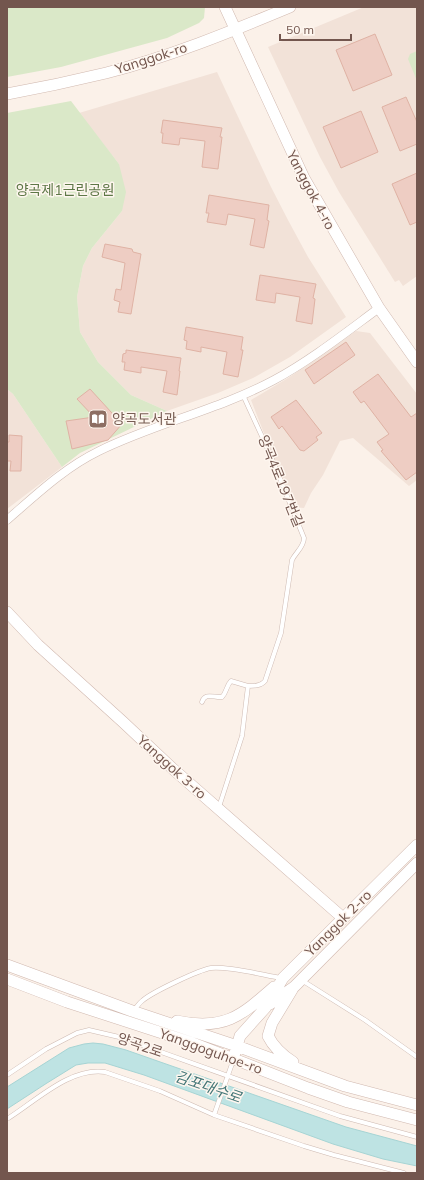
<svg xmlns="http://www.w3.org/2000/svg" width="424" height="1180" font-family="Mulish,'Noto Sans KR',sans-serif">
	<style>
		.residential { fill: #f2e2d8 }
		.green { fill: #dae8c8 }
		.water { fill: #bee3e3; stroke: #a6d4d4 }
		.building { fill: #eecdc3; stroke: #dfb2a4 }
		.lines { fill: none; stroke-linecap: round; stroke-linejoin: round }
		.lane-casing { stroke: #cebab2; stroke-width: 5 }
		.street-casing { stroke: #cebab2; stroke-width: 9 }
		.secondary-casing { stroke: #d1b9b0; stroke-width: 12 }
		.lane { stroke: #fff; stroke-width: 4 }
		.street { stroke: #fff; stroke-width: 8 }
		.secondary { stroke: #fff; stroke-width: 11 }
		.labels { text-anchor: middle; stroke-width: 3; stroke-linejoin: round; paint-order: stroke }
		.street-label { font-size: 14px; fill: #73564e; stroke: #fef6ef }
		.park-label { font-size: 14px; fill: #5e7847; stroke: #fef6ef }
		.education-label { font-size: 14px; fill: #785e54; stroke: #fef6ef; text-anchor: start }
		.water-label { font-size: 15px; font-style: italic; fill: #437677; stroke: #fef6ef }
	</style>
	<rect width="100%" height="100%" fill="#fbf1e9"/>
	<path class="residential" d="M364,7H417V276L403,286L399,280L395,282L339,192L320,157L268,47Z
		M217,72L271,187L288,220L308,257L346,317L290,357L253,378L218,393L167,411L131,395L98,362L80,332L77,297L83,266L92,248L122,211L119,164L79,113Z
		M356,331L370,333L417,394V480L409,486L353,438L340,441L323,475L311,493L304,508L293,507L251,400L288,378Z
		M7,389L13,394L62,467L7,509Z"/>
	<path class="green" d="M7,7H205L204,18L199,23L167,38L61,67L7,77Z
		M417,51V81L408,59L410,54Z
		M71,101L119,164L126,192L122,211L92,248L83,266L77,297L80,332L98,362L131,395L167,411L80,453L62,467L13,394L7,389V113Z"/>
	<path class="water" d="M93,1043L103,1044L126,1050L346,1127L417,1146V1166L383,1159L333,1144L144,1075L105,1063H88L76,1065L47,1083L7,1109V1087L69,1048L84,1044Z"/>
	<path class="building" d="M375,34L392,75L353,91L336,50Z
		M406,97L417,122V144L400,151L382,107Z
		M361,111L378,152L341,168L323,127Z
		M163,120L222,128L220,137H222L218,169L202,167L205,141L180,138L179,145L162,143L163,133H161Z
		M417,173V222L410,225L392,184Z
		M209,195L269,205L267,220L269,221L264,248L250,245L255,219L228,214L226,225L207,222L209,213H206Z
		M105,244L132,249L133,252L141,254L131,314L118,312L120,302L114,300L116,289L121,290L125,263L102,257Z
		M260,275L316,284L313,298L315,299L312,324L296,321L300,297L276,293L275,303L256,300Z
		M186,327L243,337L241,350H243L238,377L223,374L227,352L201,347V352L186,349L187,341L184,340Z
		M346,342L355,355L314,384L305,370Z
		M126,350L181,358L179,371H180L177,395L163,392L167,371L141,367V373L124,370L125,362H122L123,354L126,353Z
		M378,374L411,417L417,413V472L406,480L381,451L383,450L377,442L389,434L364,401L361,403L353,392Z
		M90,389L122,424L108,440L72,449L66,421L94,417L77,399Z
		M296,400L322,433L316,437L318,440L304,451L300,450L282,426L279,429L271,417Z
		M9,435L22,436L21,471H10L11,461H7V442H9Z"/>
	<g class="lines">
		<g class="lane-casing">
			<path id="lane" d="M202,702C205,692 214,698 222,697C227,692 226,686 231,681L248,686
				M219,807L242,736L248,686C254,686 261,686 265,681L281,633L292,560C296,552 304,547 304,538L270,454L243,395
				M303,981L365,1020L417,1057
				M134,1010C137,1007 139,1003 142,1001C152,992 199,970 211,968C229,966 263,975 281,978
				M7,1075L46,1049L77,1033L89,1030L119,1037L340,1116L417,1137
				M214,1115L233,1061
				M7,1119C36,1101 70,1067 105,1072L160,1091L214,1115L304,1146L334,1155L404,1173"/>
		</g>
		<g class="street-casing">
			<path id="street" d="M7,520C36,495 64,468 99,451C156,423 218,410 274,380C311,360 345,333 379,308"/>
		</g>
		<g class="secondary-casing">
			<path id="secondary" d="M225,7L304,178L379,308L417,362
				M7,94C40,88 73,81 106,73C169,57 230,32 290,7
				M7,612L38,645L123,722L173,769L343,918
				M7,965L132,1011L237,1046L345,1086L417,1105
				M7,979L67,1002L193,1043L308,1088L348,1102L417,1120
				M292,990L272,1023L268,1036C274,1048 282,1055 293,1062
				M270,1004L294,987L417,863
				M177,1021C224,1031 241,1016 274,987
				M235,1053L240,1036L266,1007L283,978L417,845"/>
		</g>
		<use href="#lane" class="lane"/>
		<use href="#street" class="street"/>
		<use href="#secondary" class="secondary"/>
	</g>
	<defs>
		<g id="library-square" transform="scale(1)"><rect x="-9" y="-9" width="18" height="18" rx="4" fill="#8d6e63" stroke="#fef6ef"/><path d="M-6-4Q-3-5.5-.7-3.5V5Q-3 3-6 4ZM6-4Q3-5.5 .7-3.5V5Q3 3 6 4Z" fill="#fff"/></g>
	</defs>
	<g fill-rule="evenodd">
		<use href="#library-square" x="98" y="419"/>
	</g>
	<g class="labels">
		<g class="street-label">
			<text transform="translate(151 58) rotate(-18)" y="5">Yanggok-ro</text>
			<text transform="translate(311 190) rotate(62)" y="5">Yanggok 4-ro</text>
			<text transform="translate(281 481) rotate(68)" y="5">양곡4로197번길</text>
			<text transform="translate(172 767) rotate(42)" y="5">Yanggok 3-ro</text>
			<text transform="translate(338 923) rotate(-45)" y="5">Yanggok 2-ro</text>
			<text transform="translate(140 1045) rotate(19)" y="5">양곡2로</text>
			<text transform="translate(211 1051) rotate(20)" y="5">Yanggoguhoe-ro</text>
		</g>
		<g class="park-label">
			<text x="65" y="195">양곡제1근린공원</text>
		</g>
		<g class="education-label">
			<text x="112" y="424">양곡도서관</text>
		</g>
		<g class="water-label">
			<text transform="translate(208 1087) rotate(19)" y="5">김포대수로</text>
		</g>
	</g>
	<rect width="424" height="1180" fill="none" stroke="#73564e" stroke-width="16"/>
	<path d="M280 34v6h71v-6" fill="none" stroke="#73564e" stroke-width="2"/>
	<text x="286" y="34" font-size="12" fill="#73564e" stroke="#fef6ef" stroke-width="3" paint-order="stroke">50 m</text>
</svg>
